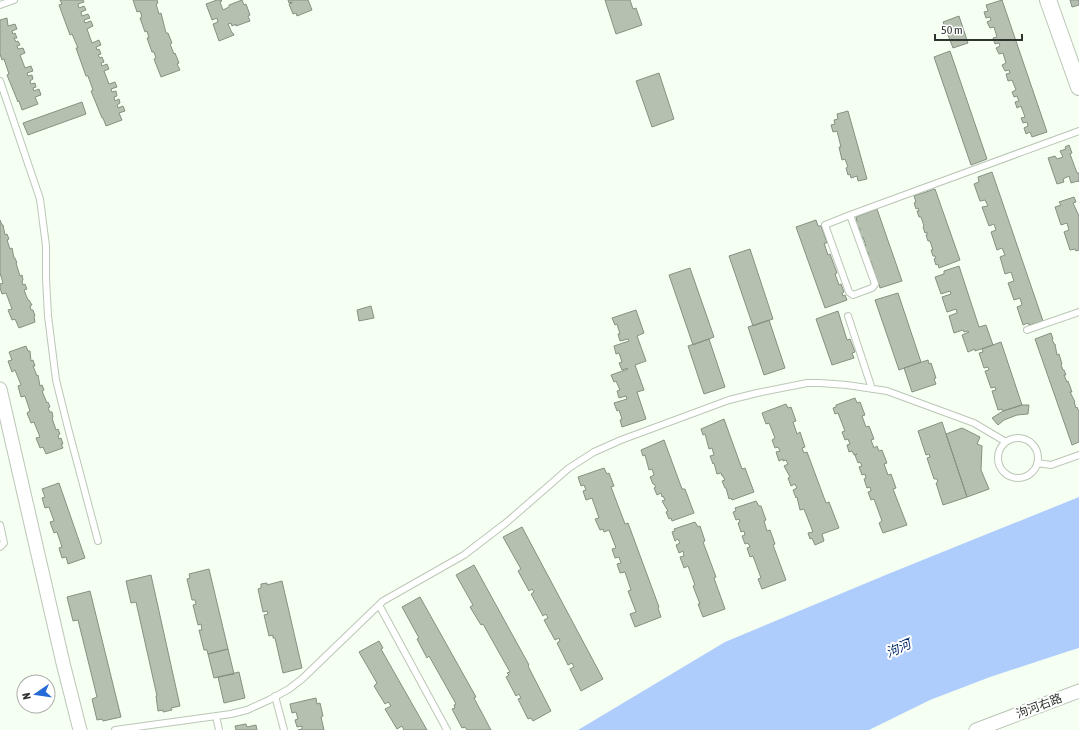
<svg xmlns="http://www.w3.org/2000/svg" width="1079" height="730" font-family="'Asap Condensed','Noto Sans SC',sans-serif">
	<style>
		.water { fill: #afcdfc }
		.building { fill: #b5c0b1; stroke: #869183 }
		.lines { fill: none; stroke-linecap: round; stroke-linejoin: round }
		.service-casing { stroke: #bbc7b7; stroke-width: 8 }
		.minor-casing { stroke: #bbc7b7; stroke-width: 15 }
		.tertiary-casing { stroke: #bbc7b7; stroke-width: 18 }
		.service { stroke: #fff; stroke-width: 6 }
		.minor { stroke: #fff; stroke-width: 13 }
		.tertiary { stroke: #fff; stroke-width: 16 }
		.labels { text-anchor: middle; stroke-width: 4; stroke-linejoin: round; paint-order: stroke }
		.street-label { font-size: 12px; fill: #2e332d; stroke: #fff }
		.water-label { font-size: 13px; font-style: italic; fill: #032e6f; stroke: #fff }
	</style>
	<rect width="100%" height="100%" fill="#f5fff2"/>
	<path class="water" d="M1079,497V648L1066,652L990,677L930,700L869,730H578L725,642L888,574Z"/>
	<path class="building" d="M60,0H83L84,2L78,4L79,8L84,6L86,10L81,12L82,16L88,14L90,18L84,20L85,23L91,21L93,26L87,29L92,43L99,40L101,45L96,47L97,50L99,49L101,54L98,55L100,58L102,57L104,62L101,63L102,66L107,64L109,69L104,71L109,84L115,82L117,87L111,89L112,92L116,91L117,96L114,97L115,101L119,99L120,103L117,105L118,108L123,106L125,111L119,113L122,120L106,126L103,118H102L91,91L93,90L88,76H86L76,48H78L72,34L70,35L59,5L62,4Z
		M133,0H157L158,3L156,4L159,14L161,13L166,33H168L172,43L170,44L174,54L175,53L179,63L177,64L180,70L161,77L154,59L156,58L154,52H152L147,38H149L147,31L145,32L140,18L142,17L140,11L137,12Z
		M217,0H221L222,1L220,2L223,10L229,7V5L242,0L244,5L246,4L250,15L248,16L250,21L236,26V24L232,26L231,23L228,24L232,33H233L234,35L219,41L213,24L218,22L217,18L212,20L206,4Z
		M288,0H308L312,10L297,16L296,13L293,14L289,4L292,3V2L289,3Z
		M605,0H630L633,9L636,8L642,25L616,34Z
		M1002,0L1047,132L1032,137L1030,132L1026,134L1024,128L1028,126L1027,122L1023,123L1021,118L1025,117L1021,106L1017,108L1015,102L1019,101L1017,96L1014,97L1012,92L1016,90L1012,80L1008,81L1006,74L1010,73L1009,70L1005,71L1002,65L1006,63L1003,53L999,54L996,48L1000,46L999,43L995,44L993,38L997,37L994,27L990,28L987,22L991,20L990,17L986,18L984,12L988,11L986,5Z
		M1070,0H1079V5L1072,7Z
		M959,16L968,43L953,48L943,22Z
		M7,18L8,26L15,24L17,29L12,31L13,34L15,33L17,38H14L16,42L18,41L20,45L17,46L18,49L23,48L25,53L20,55L25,68L31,66L33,71L27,73L28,76L32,75L33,79L30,81L31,84L35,83L36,87L33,88L34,91L39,89L41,95L35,97L38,104L22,110L19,101L18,102L7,75L9,74L4,59L2,60L0,54V20Z
		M950,51L987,159L971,165L934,57Z
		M659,73L674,119L652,127L636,81Z
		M82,102L86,114L28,135L23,123Z
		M848,111L867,179L858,181L857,176L851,178L850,174L848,175L846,168L848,167L845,159L842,160L839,147H841L837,131L833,132L831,125L835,124L834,120L838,119L837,114Z
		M1069,145L1072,153L1070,154L1077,173H1079V182L1078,181L1071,183L1069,176L1063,179L1064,182L1057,184L1048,158L1055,156L1057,159L1063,157L1060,151L1066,149L1065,147Z
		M992,172L1043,321L1029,325L1028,323L1023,325L1017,307L1022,305L1020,298L1014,300L1008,283L1014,281L1011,272L1005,274L1000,257L1005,255L1002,248L997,250L991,232L996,230L994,224L989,226L982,207L988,206L985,200L980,201L974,184L979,182L978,177Z
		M935,189L960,260L939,268L938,264L936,265L934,259L936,258L935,256H933L931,250H933L930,241H928L926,235H927V232L925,233L923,227L924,226L921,217H919L917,211H919L918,208L916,209L914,203L916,202L914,196Z
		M1074,197L1076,202L1073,203L1079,216V250L1076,251L1075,249L1070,250L1064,232L1069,230L1067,223L1061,225L1055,207L1061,205L1059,202Z
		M877,209L902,281L880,288L879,284L877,285L875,279H877L876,276L874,277L872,271L874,270L871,261L869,262L867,256L869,255L868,252L866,253L864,247L866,246L863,237L861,238L859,232L860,231V228L858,229L856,223L857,222L856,217Z
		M0,220L2,225H3L5,235L7,234L9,239L7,240L10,249L12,248L14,258H15L17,263H16L20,276L22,275L23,280L22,281L23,285L25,284L27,289L24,290L28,300H29L32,305L30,306L31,310H33L35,316L34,317L35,322L19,328L15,319L12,320L8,310L12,309L6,293L2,294L0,288V284L3,283L0,273Z
		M816,220L818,226H821L827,243H824L828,255L830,254L837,273L835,274L839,285L841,284L844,292L842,293L843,296L845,295L847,300L825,308L796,227Z
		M750,249L773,319L753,326L729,256Z
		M959,266L979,327L986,325L993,345L975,351V349L968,352L962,335L969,332L968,331L964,332L963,330L954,333L949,316L957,313L956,309L947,312L942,297L951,294L950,291L941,294L935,277L944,274V271Z
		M690,268L714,337L693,345L669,275Z
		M898,293L921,362L899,370L875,300Z
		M371,306L374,318L359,321L357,310Z
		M636,310L644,333L637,336L646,361L635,365L644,390L637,392L646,419L622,427L620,420L622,419L619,410L617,411L614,403L627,399L626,396L619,398L617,391L620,390L616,381L614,382L611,375L628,369L627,368L622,370L619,363L622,362L619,353L616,354L614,346L629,341L628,339L620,341L618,334H620L617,324L615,325L612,318Z
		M838,311L847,340L850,339L855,352L852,353L854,358L832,365L816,319Z
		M769,320L785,368L764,375L748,327Z
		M1051,333L1053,339H1052L1054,344H1055L1057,355L1059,354L1062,364L1061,365L1063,370H1064L1066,375H1064L1067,382L1068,381L1072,392H1070L1075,402H1074L1076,408L1077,407L1079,412V442L1072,445L1035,339Z
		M709,339L725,387L704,394L688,346Z
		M1001,342L1022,405L1003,411L1002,409L998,410L992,391L996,390L995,387L991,388L985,371L989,370L988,367L984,368L979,353L983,352L982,349Z
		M26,346L28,351H30L31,361L33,360L35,366H33L37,376L38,375L40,386L42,385L44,390L42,391L47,403L48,402L50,407L48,408L50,412H52L53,417L52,418L56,430L58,429L60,434L58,435L59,439L61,438L63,444H61L63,448L46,454L43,447L40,448L36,438L40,437L34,422L31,423L27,413L30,411L25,396L21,397L18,386L21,385L15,370L12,372L8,361L12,360L9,352Z
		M928,360L929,364L931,363L936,378L934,379L936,384L912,392L904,368Z
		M855,398L857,403L860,402L865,415L862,416L866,427L869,426L874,439L871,440L874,448L877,446L879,451L882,450L887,463L884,464L888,475L891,474L896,488L893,489L907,525L883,533L879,523L882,521L874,499L871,500L868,492L871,491L870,487L867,488L864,479L866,478L865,474L862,475L859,467L862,466L860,462L858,463L855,455L857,454L854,455L852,451L849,452L847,445L850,444L848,439L845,440L842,432L845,431L838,413L835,414L833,408L836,407V405Z
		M786,404L788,408L791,407L796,421L793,422L797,434L800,432L805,447L802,448L804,453L807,452L826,503L829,502L839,528L822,534L824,541L815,545L812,538L810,539L808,533L813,532L804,509L800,510L797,497L796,498L793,490L797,488L795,484L791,486L788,478L790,477L784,466L788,464L786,460L783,461V459L779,461L776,452L780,451L778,447L775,448L772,440L775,438L769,423L766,424L762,413Z
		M1022,405H1029L1028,414L1017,415L1004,420L998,425L992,418L1003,411Z
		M724,419L742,469L745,468L754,492L732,500L731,498L729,499L726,488H725L722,481L725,480L723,476H722L721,473L717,474L714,463L713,464L710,456L714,455L712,448L709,449L705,434L703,435L701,429Z
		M942,422L967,497L943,505L936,483L938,482L937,479H934L927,458L930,457L929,454L926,455L918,431Z
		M962,428L980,437L977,444L982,446L981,470L989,489L967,497L946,434Z
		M664,440L682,489H685L694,513L672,521L671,518L669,519L666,512L668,511L662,501L665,500L663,496L662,497L661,493L657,495L654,488L656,487L654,484H653L650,477L654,475L652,469L649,470L645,455L643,456L641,450Z
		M604,468L607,474L609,473L614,486L611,487L625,524L628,523L659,607L658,608L661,617L635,627L630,614L636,612L628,591L631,590L625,572L620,573L617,564L621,563L619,557L615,558L612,549L616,548L609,530L604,532L603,529L600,530L595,519L599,518L592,498L586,500L583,491L586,490L584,485L581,486L578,477Z
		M59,483L85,558L68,564L66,557L62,558L59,548L62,547L57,532L54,533L50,522L54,521L49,507L45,508L42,498L45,497L42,489Z
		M756,501L759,506H761L766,520L764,521L767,531L770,530L775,544L773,545L786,580L762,589L758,579L761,578L753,556L750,557L747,548L750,547L748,543L745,544L742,536L745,535L744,531L741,532L738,523L740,522L739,519L736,520L733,512L736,511L735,508Z
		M695,522L698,527L700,526L705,541L703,542L716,577L714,578L725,609L703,617L698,604H700L693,586L695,585L688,566L684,568L680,557L684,556L683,551L679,553L676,545L680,543L678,539L675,541L672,532L675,531L674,529Z
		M522,527L603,679L581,691L570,669L574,667L572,663L568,665L557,643L560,641L559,638L555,640L544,620L548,618L546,614L543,616L531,594L534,592L532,589L529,591L518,571L521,569L503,537Z
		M474,565L529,665L528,666L551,711L533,721L531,718L528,719L518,699L521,698L519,694L516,696L506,677L509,675L507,673L510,672L483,624L481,625L470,607L473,605L456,575Z
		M209,569L228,649L208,654L207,650H204L199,630H202L201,624L198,625L193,605L196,604L195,600H192L187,579L190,578L189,574Z
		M151,575L180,706L171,708L172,710L163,712V710L158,711L156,696H157L136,602L131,603L126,581Z
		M282,581L302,668L283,673L275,638H273V635L269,636L264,615L268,614L267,611L263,612L258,589L261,588V584L267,583V585Z
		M90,591L121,717L103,721L102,719L97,720L92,699L97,697L78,620L73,621L67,597Z
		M420,597L476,697L474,698L491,730H467L465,727L462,728L452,709L455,708L454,705L456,704L429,656L427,658L417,639L419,638L402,607Z
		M379,641L383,648L381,649L427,730H404L402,726L397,729L385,709L391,706L388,702L385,704L374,686L377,683L359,652Z
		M228,649L234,674L214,678L208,654Z
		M239,672L245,698L224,703L218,677Z
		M316,698L317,704L320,703L323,716L321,717L324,730H298L302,729V726L297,727L295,720L298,719L296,712L292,713L290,704Z
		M246,724L247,727L256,725L257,730H236L235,726Z"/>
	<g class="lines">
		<g class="service-casing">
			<path id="service" d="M0,5L14,0
				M0,81L40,199L46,246V278L48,316L56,380L68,428L98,541
				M850,215L875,284L872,288L853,295L849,292L825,225L850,215L1079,131
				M848,316L872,389
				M1027,330L1079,312
				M998 458a20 20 0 1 1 40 0a20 20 0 1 1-40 0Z
				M1037,463L1051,465L1079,455
				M0,525L4,543L0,547
				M379,605L447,730
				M275,696L284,730
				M216,716L219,730
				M115,730L231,714L247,710L269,700L289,689L302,679L383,601L464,555L507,522L569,468L594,452L621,440L729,400L757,393L807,383H820L847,385L887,391L974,423L1006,442"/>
		</g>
		<g class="minor-casing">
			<path id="minor" d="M0,389L63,663L80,730
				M976,730L1079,691"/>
		</g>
		<g class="tertiary-casing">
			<path id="tertiary" d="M1048,0L1079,87"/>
		</g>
		<use href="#service" class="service"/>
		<use href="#minor" class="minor"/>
		<use href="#tertiary" class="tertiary"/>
	</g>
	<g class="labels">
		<g class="street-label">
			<text transform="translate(1039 706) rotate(-21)" y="4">泃河右路</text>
		</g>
		<g class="water-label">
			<text transform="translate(898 648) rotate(-24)" y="5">泃河</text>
		</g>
	</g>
	<g transform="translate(36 694) rotate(257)"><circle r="19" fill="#ffffff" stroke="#abadab"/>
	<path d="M0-3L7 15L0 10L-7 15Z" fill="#256ad6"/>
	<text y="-6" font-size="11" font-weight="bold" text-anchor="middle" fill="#2e332d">N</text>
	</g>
	<path d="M935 34v6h87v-6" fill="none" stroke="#2e332d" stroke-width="2"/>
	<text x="941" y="34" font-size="12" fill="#2e332d" stroke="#ffffff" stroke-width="3" paint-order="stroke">50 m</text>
</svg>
